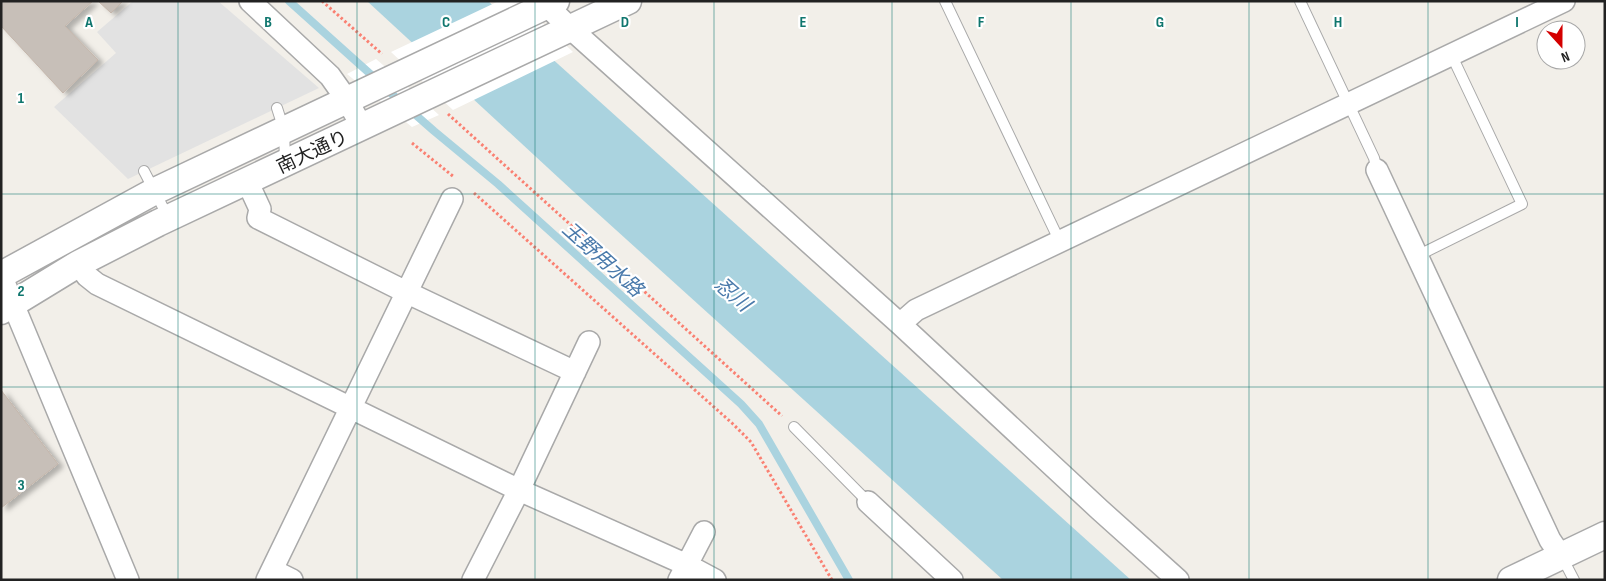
<svg xmlns="http://www.w3.org/2000/svg" width="1606" height="581" font-family="'Sofia Sans Condensed','Noto Sans JP',sans-serif">
	<style>
		.parking { fill: #e2e2e2 }
		.water { fill: #aad3df }
		.pier { fill: #fff }
		.lines { fill: none; stroke-linecap: round; stroke-linejoin: round }
		.stream { stroke: #aad3df; stroke-width: 8 }
		.building { fill: #c7bfb8; stroke: #c4b6ab; filter: url(#shadow) }
		.service-casing { stroke: #a9a9a9; stroke-width: 12 }
		.minor-casing { stroke: #a9a9a9; stroke-width: 24 }
		.tertiary-casing { stroke: #a9a9a9; stroke-width: 29 }
		.path { stroke: #fa8072; stroke-width: 3; stroke-dasharray: 2.5 2.5; stroke-linecap: butt }
		.service { stroke: #fff; stroke-width: 10 }
		.minor { stroke: #fff; stroke-width: 21 }
		.tertiary { stroke: #fff; stroke-width: 26 }
		.grid { fill: none; stroke: #0f766e; stroke-width: 1; stroke-opacity: 0.55 }
		.labels { text-anchor: middle; stroke-width: 4.5; stroke-linejoin: round; paint-order: stroke }
		.street-label { font-size: 19px; fill: #222; stroke: #fff }
		.water-label { font-size: 20px; font-style: italic; fill: #4a7aab; stroke: #fff }
		.grid-label { font-size: 16px; text-anchor: middle; font-weight: bold; fill: #0f766e; stroke: #fff; stroke-width: 4.5; stroke-linejoin: round; paint-order: stroke }
	</style>
	<defs>
		<filter id="shadow"><feDropShadow dx="5.5" dy="3" stdDeviation="2.5" flood-color="#0004"/></filter>
	</defs>
	<rect width="100%" height="100%" fill="#f2efe9"/>
	<path class="parking" d="M133,1H218L319,88L128,179L54,107L116,53L97,32Z"/>
	<path class="water" d="M367,1H488L1131,580H1003L574,192Z"/>
	<path class="pier" d="M499,1H519L573,52L453,110L391,52Z
		M376,59L397,77L439,115L412,127L347,74Z"/>
	<g class="lines">
		<path class="stream" d="M289,1L377,80
			M385,88L434,131L498,184L741,404L759,424L849,580"/>
	</g>
	<path class="building" d="M1,1H93L65,26L98,60L63,93L1,26Z
		M98,1H123L111,13Z
		M1,390L58,464L1,508Z"/>
	<g class="lines">
		<g class="service-casing">
			<path id="service" d="M945,1L1060,242
				M1300,1L1374,158L1377,170
				M277,108L284,130L285,161
				M144,171L168,217
				M1417,256L1522,204L1451,54
				M794,427L868,502
				M1562,557L1574,580"/>
		</g>
		<g class="minor-casing">
			<path id="minor" d="M250,1L330,76L347,100L362,127
				M542,1L570,28L900,324L1100,510L1178,580
				M1377,170L1550,540L1561,556
				M247,181L260,209L258,218L408,293L575,372
				M78,264L87,276L97,284L519,490L687,565L715,580
				M1,275L128,580
				M900,324L916,310L1564,1
				M868,502L952,580
				M272,570L292,580
				M267,580L452,199
				M473,580L519,490L589,342
				M679,580L704,532"/>
		</g>
		<g class="tertiary-casing">
			<path id="tertiary" d="M1,275L155,191L556,1
				M1,311L78,264L158,223L628,1
				M1511,580L1605,535"/>
		</g>
		<path class="path" d="M322,1L382,54
			M448,114L782,416
			M412,143L454,177
			M474,193L733,424L751,442L832,580"/>
		<use href="#service" class="service"/>
		<use href="#minor" class="minor"/>
		<use href="#tertiary" class="tertiary"/>
	</g>
	<path class="grid" d="M178,1V580M357,1V580M535,1V580M714,1V580M892,1V580M1071,1V580M1249,1V580M1428,1V580M1,194H1605M1,387H1605"/>
	<g class="labels">
		<g class="street-label">
			<text transform="translate(312 151) rotate(-25)" y="7">南大通り</text>
		</g>
		<g class="water-label">
			<text transform="translate(603 259) rotate(42)" y="7">玉野用水路</text>
			<text transform="translate(733 294) rotate(41)" y="7">忍川</text>
		</g>
	</g>
	<g class="grid-label">
		<text x="89" y="27">A</text>
		<text x="268" y="27">B</text>
		<text x="446" y="27">C</text>
		<text x="625" y="27">D</text>
		<text x="803" y="27">E</text>
		<text x="981" y="27">F</text>
		<text x="1160" y="27">G</text>
		<text x="1338" y="27">H</text>
		<text x="1517" y="27">I</text>
		<text x="21" y="103">1</text>
		<text x="21" y="296">2</text>
		<text x="21" y="490">3</text>
	</g>
	<rect width="1606" height="581" fill="none" stroke="#222222" stroke-width="5"/>
	<g transform="translate(1561 45) rotate(159)"><circle r="24" fill="#ffffff" stroke="#a7a7a7"/>
	<path d="M0-4L9 19L0 12L-9 19Z" fill="#d40000"/>
	<text y="-8" font-size="14" font-weight="bold" text-anchor="middle" fill="#222222">N</text>
	</g>
</svg>
